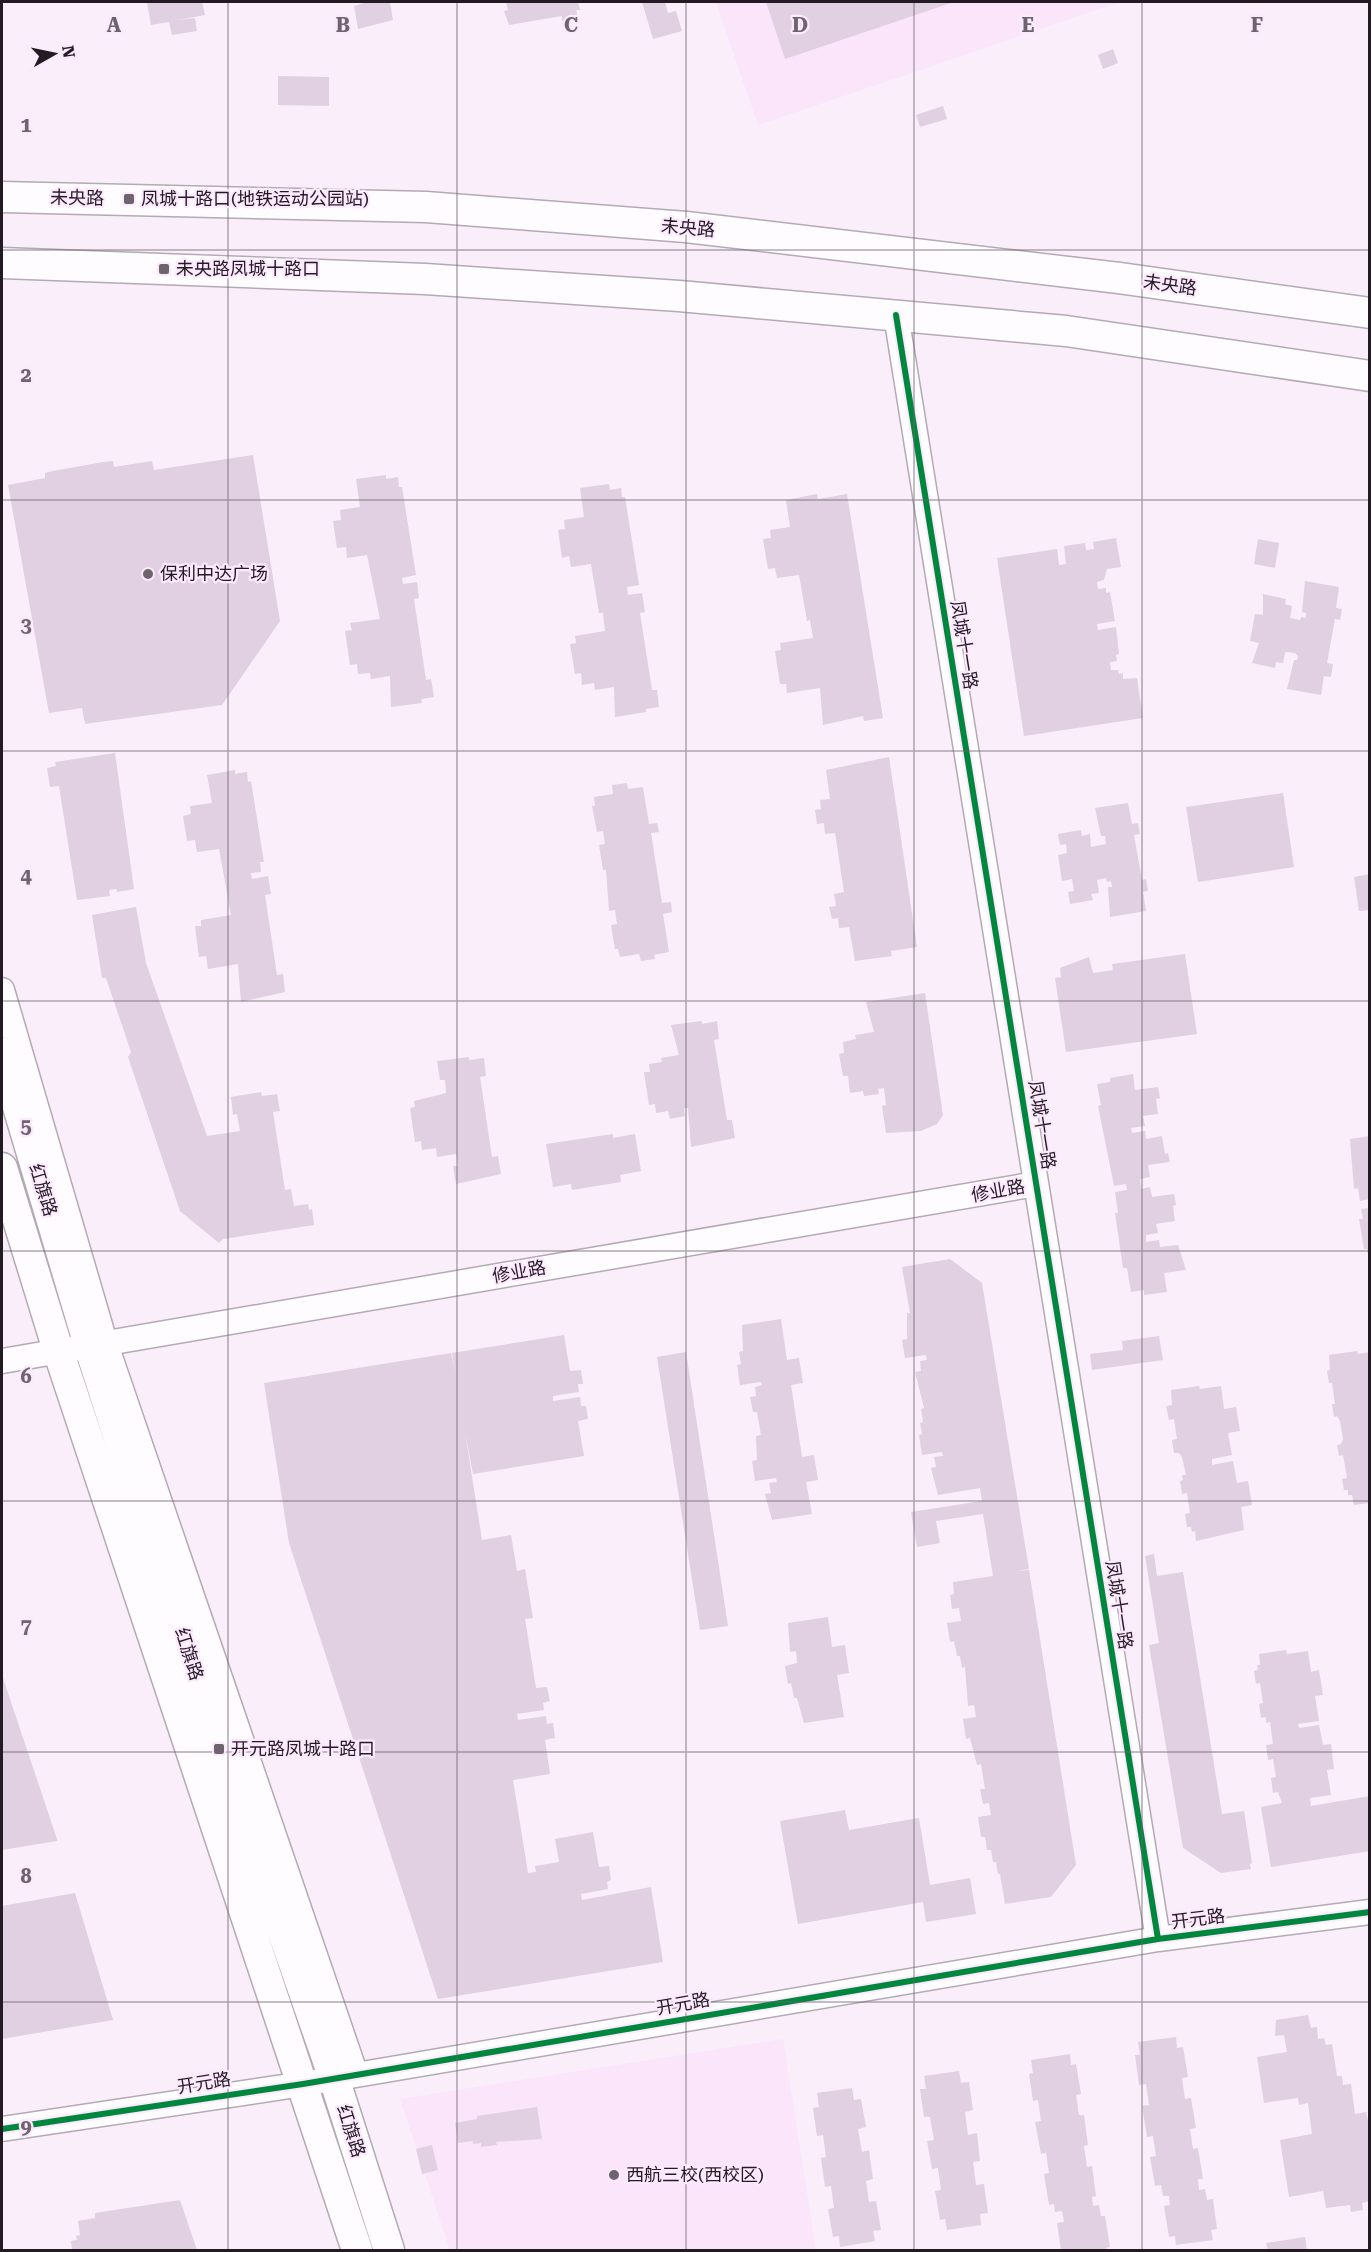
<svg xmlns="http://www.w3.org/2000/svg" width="1371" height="2252" font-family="'Roboto Serif','Noto Sans SC',serif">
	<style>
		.built { fill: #fbe5fb }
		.building { fill: #e1d0e2 }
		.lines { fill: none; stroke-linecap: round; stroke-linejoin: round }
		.minor-casing { stroke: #b3aab4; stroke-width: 27 }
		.major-casing { stroke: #b3aab4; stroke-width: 33 }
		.minor { stroke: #fefcfe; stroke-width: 24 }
		.major { stroke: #fefcfe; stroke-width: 30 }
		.cycleway-casing { stroke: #fde9fe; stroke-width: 10 }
		.cycleway { stroke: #00873e; stroke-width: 6 }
		.grid { fill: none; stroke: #6e646e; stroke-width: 1.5; stroke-opacity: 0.55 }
		.poi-dot { fill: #6e646e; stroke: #fde9fe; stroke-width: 2 }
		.labels { text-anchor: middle; stroke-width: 4.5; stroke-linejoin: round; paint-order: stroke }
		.street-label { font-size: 18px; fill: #231a23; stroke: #fde9fe }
		.poi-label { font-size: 18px; fill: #231a23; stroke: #fde9fe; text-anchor: start }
		.grid-label { font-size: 20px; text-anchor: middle; font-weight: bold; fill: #6e646e; stroke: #fde9fe; stroke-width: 4.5; stroke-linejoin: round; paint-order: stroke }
	</style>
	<rect width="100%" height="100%" fill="#f9eef9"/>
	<path class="built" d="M716,2H1120L758,125Z
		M783,2039L816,2250H450L400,2099Z"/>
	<path class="building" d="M147,2H202L205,15L178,20L195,18L197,31L172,35L169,22L151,25Z
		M366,2H390L393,20L358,29L354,6Z
		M506,2H578L580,10H576L578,18L562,21V16L509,25L504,11L508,10Z
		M642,2H665L668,13L676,11L682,31L653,39Z
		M766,2H954L785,59Z
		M1113,49L1118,63L1103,69L1098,55Z
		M278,76L329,77V106L278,105Z
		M943,106L947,119L920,127L916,115Z
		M253,455L280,621L222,705L85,724L82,708L49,713L8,485L45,478V473L53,471L103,462L113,461L114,467L152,461L154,470Z
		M386,475V479L398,477L399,487H402L416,575L402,578L403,584L417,582L419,598L414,599L426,680L431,679L434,697L421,699L422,703L391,707L390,676L371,679L370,673L358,674L357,664L350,665L345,631L352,630L350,623L380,619L367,555L347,558L346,547L337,548L333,521L341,520L340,510L360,507L356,479Z
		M609,484L610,490L621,488L622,497H625L639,585L627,587L628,595L642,593L645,612L640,613L652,690H657L659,707L646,709V712L615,717L614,687L595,690L594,683L582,685L581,673L575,674L570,644L576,643L575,636L605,631L603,613H599L591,564L571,567L569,556L562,558L558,530L565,529L564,520L584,517L580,488Z
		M817,494L818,499L847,494L883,718L864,721L863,716L823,725L820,688L787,693L786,684H780L775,651L781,650L780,643L813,638L810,620L807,621L799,575L777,578L775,568L768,569L763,539L771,538L770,530L790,527L786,500Z
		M1116,538L1121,567L1107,569L1104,580L1097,582L1098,589L1106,588V593L1110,592L1115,621L1097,624L1098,630L1116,627L1119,654L1116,655L1117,661L1110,662L1111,670H1118L1119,674L1123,673V679L1137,678L1143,718L1024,736L997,558L1057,549L1059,565L1066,564L1064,546L1085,543L1086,550L1094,549L1093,542Z
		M1258,539L1279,543L1275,568L1254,564Z
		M1305,581L1339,587L1336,608L1342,609L1340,620L1335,619L1327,663L1333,664L1331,677L1324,676L1321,695L1287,689L1294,660H1297L1298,656L1295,653L1285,652L1283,663L1276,662L1275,668L1252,663L1259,643L1250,641L1255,614L1263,615V594L1286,599L1285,604L1292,606L1290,618L1300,620L1301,617L1306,618V613L1302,612Z
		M115,753L134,889L117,892V889L109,890L110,896L77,900L59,786L50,787L47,768L56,766L55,762Z
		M889,757L917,947L891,951L892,956L855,961L849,927L839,928L838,918L832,919L829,907L836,906L834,894L844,892L835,833L825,834L824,823L817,824L815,810L821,809L820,800L830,799L826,770Z
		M235,770V774L247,772L248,782L251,781L264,862H260L261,872L251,873L252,879L268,876L271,894L265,895L277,975L283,974L285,992L241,1002L238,964L208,969L206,956L199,957L195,926H201V920L231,915L219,849L197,852L195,840L187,841L183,816L191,814L190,806L212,803L207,775Z
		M627,783L628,789L643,787L649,824L657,823L659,832L651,833L662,903L671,902L672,912L663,914L669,952L654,955L655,959L641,961L639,954L620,957L618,949H615L611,925L617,924L615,910L609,911L606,870H603L599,845L605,844L603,831L597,832L592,806H595L594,797L613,794L612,785Z
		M1283,793L1294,867L1198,882L1186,807Z
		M1128,803L1132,824L1138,823L1140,834L1134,835L1142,880L1146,879L1148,891L1143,892L1146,911L1110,917L1108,887H1112L1111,881L1107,882L1106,878L1097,880L1099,893L1091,894L1093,900L1070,904L1068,892L1074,891L1072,879L1062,881L1058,855L1067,853L1066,844L1060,845L1058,834L1081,830L1082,836L1090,834L1091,847L1106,844L1105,836H1101L1095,808Z
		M1370,874V910L1359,911L1354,877Z
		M136,907L146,963L207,1136L240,1131L237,1114L233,1115L231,1097L261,1092L262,1096L277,1094L280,1111L273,1112L285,1190L291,1189L294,1206L308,1204L309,1210L312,1209L314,1225L223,1239L219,1243L180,1211L128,1057L131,1052L106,978H102L92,915Z
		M1185,954L1197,1034L1066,1052L1055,978L1061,977L1060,968L1089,957L1093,973L1113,970L1112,964Z
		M925,993L943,1115L937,1124L921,1131L886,1133L882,1106L886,1105L884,1088L878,1089L879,1094L864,1096L863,1091L850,1093L848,1076H843L839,1054L844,1053L843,1042L856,1039L855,1035L874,1032L866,1002Z
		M702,1021V1024L717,1021L719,1039L714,1040L727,1120H732L735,1138L691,1147L688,1108H684L685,1116L670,1119L668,1111L656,1113L655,1104L649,1105L644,1072H650L649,1064L662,1062L661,1058L679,1055L671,1025Z
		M469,1057V1060L484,1058L486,1076L480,1077L492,1157L498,1156L501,1174L456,1184L453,1166H458L456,1154L437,1157L436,1148L422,1150L421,1141L415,1142L410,1108L415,1107L414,1101L446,1093L445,1080H440L437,1061Z
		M1133,1074L1135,1090L1158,1087L1160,1098L1156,1099L1158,1114L1143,1116L1145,1126L1131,1128L1132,1133L1145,1131L1146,1139L1162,1136L1165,1154L1168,1153L1170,1162L1148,1165L1150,1177L1140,1179L1141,1189L1150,1187L1152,1197L1174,1194L1176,1205L1173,1206L1175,1221L1156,1224L1158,1233L1146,1235V1242L1159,1240L1160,1247L1178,1245L1186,1270L1164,1273L1167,1292L1144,1295V1290L1131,1292L1127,1268H1123L1115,1213H1118L1115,1192L1127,1190L1126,1184L1114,1186L1098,1106L1101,1105L1097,1084L1110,1082V1078Z
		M613,1134V1138L635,1134L641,1171L620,1175L621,1182L572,1190L571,1184L553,1187L546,1144Z
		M1370,1136V1199L1360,1201L1358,1188L1354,1189L1350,1139Z
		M1370,1208V1253L1368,1254L1367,1249H1364L1359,1219H1363L1361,1209Z
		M950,1259L982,1283L1029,1569L1016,1571L1029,1570L1076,1865L1051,1897L1005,1904L1000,1874H998L996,1862H993L991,1850H987L985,1837H981L978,1817L991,1815L989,1803L983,1804L980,1789H985L981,1764L977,1765L970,1738L966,1739L963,1719L976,1717L974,1705L968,1706L965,1667L962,1668L960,1656H957L954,1641L950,1642L947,1623L961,1621L959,1608L952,1609L950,1595L954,1594L953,1582L993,1576L983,1514L936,1521L940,1543L917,1547L911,1512L982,1501L980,1488L938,1495L931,1468L936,1467L934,1457L943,1456L942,1452L922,1455L919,1435L922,1434L920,1423L923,1422L921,1409L924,1408L915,1372L921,1371L920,1361L927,1360L926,1355L905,1358L902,1340L907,1339V1313H910L902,1267Z
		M781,1319L787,1360L799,1358L803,1383L791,1385L802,1457L814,1455L818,1480L806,1482L812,1514L772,1520L765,1494L771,1493L769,1483L777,1482L776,1478L755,1481L752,1461L757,1460L756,1436L761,1435L757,1412H753L750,1397L756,1396L755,1387L762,1385L761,1382L740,1385L737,1365L741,1364L739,1352L743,1351L742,1325Z
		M564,1335L570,1371L581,1370L583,1384H578L579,1392L553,1396V1401L580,1397L581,1406H586L588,1419L578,1421L584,1456L473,1474L465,1432L482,1540L511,1535L517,1571L525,1569L533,1618L525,1619L536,1688L547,1687L550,1701L543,1703L544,1710L517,1714L518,1720L546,1716L547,1724L553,1723L555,1738L545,1740L550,1774L513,1780L528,1873L536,1872L535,1866L559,1862L555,1839L593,1832L599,1867L609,1866L611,1880L607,1882L608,1889L581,1894L582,1900L651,1887L663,1962L438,1999L289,1543L264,1383L451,1353L455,1372L452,1353Z
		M1159,1336L1163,1360L1092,1370L1090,1354L1123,1350L1122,1341Z
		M1357,1351L1358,1354L1370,1352V1503L1354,1505L1352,1495H1348V1490H1344L1342,1479L1347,1478L1343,1455L1339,1456L1337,1445L1341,1444L1343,1439L1340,1421L1337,1416L1334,1417L1332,1404H1335L1332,1383H1329L1327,1371L1330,1370L1329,1355Z
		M686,1352L728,1626L700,1630L657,1357Z
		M1199,1386L1200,1389L1221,1386L1224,1409L1236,1407L1240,1431L1228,1433L1232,1455L1212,1459V1465L1233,1461L1237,1483L1248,1481L1252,1505L1241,1507L1244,1530L1196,1541L1195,1531L1192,1532L1191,1527H1187L1185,1514L1190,1513L1187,1493L1182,1494L1180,1481L1183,1480L1182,1475H1186L1182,1457L1179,1453H1174L1172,1440L1177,1439L1174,1419L1169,1420L1166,1406L1172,1405L1171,1390Z
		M1154,1554L1157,1576L1183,1572L1222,1814L1244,1811L1252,1863L1250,1864L1251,1869L1221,1873L1183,1848L1149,1645L1159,1643L1145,1556Z
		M828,1617L832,1647L845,1645L849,1673L837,1675L844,1717L804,1723L797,1698H794L791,1683L788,1684L785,1666L797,1663L796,1651L790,1652L788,1623Z
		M1286,1650L1287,1654L1308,1651L1311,1672L1319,1670L1323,1695L1315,1696L1319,1721L1298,1724L1299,1728L1319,1725L1323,1745L1331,1744L1334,1769L1327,1770L1331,1795L1310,1798L1311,1806L1370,1796V1851L1271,1867L1261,1807L1282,1803L1278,1792L1273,1793L1271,1778L1276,1777L1273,1759L1268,1760L1266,1745L1273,1744L1270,1722L1266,1723V1717L1261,1718L1259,1704L1263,1703L1260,1683L1256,1684L1254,1671L1258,1670L1257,1665H1260L1259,1654Z
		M2,1675L57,1839V1841L2,1850Z
		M845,1810L849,1830L919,1818L930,1885L970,1878L976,1914L926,1922L923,1902L798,1924L780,1821Z
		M75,1893L113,2020L2,2039V1906Z
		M1308,2015L1311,2028L1317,2027L1318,2039L1324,2038L1326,2045L1332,2044L1337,2076H1342L1343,2085L1351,2084L1355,2114L1366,2112L1370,2131V2201L1362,2203L1363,2210L1351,2212L1350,2205L1326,2208L1323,2191L1289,2197L1280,2140L1312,2134L1308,2103L1299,2105L1298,2098L1264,2103L1257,2057L1287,2052L1284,2035L1275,2036L1276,2020Z
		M1176,2037L1177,2048L1183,2047L1188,2077L1182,2078L1185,2099L1191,2098L1196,2128L1190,2129L1193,2149L1198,2148L1203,2179H1198L1199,2190L1205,2189L1207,2200L1213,2199L1217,2229L1211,2230L1213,2240L1176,2245L1175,2236L1169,2237L1164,2206L1170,2205L1169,2196H1163L1161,2185L1155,2186L1150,2157L1156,2156L1153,2136L1147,2137L1142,2106L1149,2105L1146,2084L1139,2085L1135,2055H1140L1138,2042Z
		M1070,2054L1071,2065L1076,2064L1081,2094L1076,2095L1079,2115H1084L1088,2145L1084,2146L1087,2167L1092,2166L1096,2196L1092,2197L1093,2206L1099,2205L1101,2216H1105L1110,2247L1106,2248L1107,2250H1061L1057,2223L1064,2222L1062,2211L1055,2212L1054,2204L1049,2205L1044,2174L1049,2173L1046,2153L1041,2154L1035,2122L1041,2121L1038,2100L1033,2101L1029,2074L1033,2073L1031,2060Z
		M959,2071L961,2083L969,2082L973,2110L965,2112L968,2135L977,2133L980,2161L973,2162L976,2185L984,2184L988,2213L980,2214L981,2225L947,2230L945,2219L940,2220L935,2191L941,2190L938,2168L932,2169L927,2141L934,2140L930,2117H924L920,2089H926L924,2076Z
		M852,2088L854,2100L861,2099L866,2127L858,2129L862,2152L869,2150L873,2179L866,2181L869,2202L876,2201L881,2230L873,2231L875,2241L840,2247L839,2236L833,2237L828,2209L834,2208L831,2186L825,2187L821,2158L826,2157L823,2135L817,2136L813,2108L819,2107L817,2093Z
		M537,2107L542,2139L496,2142L497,2145L481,2147V2143L473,2144V2141L458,2143L455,2123L477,2119V2116Z
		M432,2145L438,2170L422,2174L416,2149Z
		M180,2200L197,2250H72L71,2241L77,2240L76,2236L80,2235L78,2221L95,2218V2213Z
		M1305,2237L1307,2250H1268L1266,2243Z"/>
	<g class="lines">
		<g class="minor-casing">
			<path id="minor" d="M896,315L1158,1939
				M2,990L105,1342L356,2075
				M2,1361L1036,1184
				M2,2129L303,2084L1158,1939L1370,1912"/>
		</g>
		<g class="major-casing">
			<path id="major" d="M2,197L426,207L686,227L1119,278L1370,313
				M2,263L425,279L679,296L1066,331L1370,376
				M2,1053L89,1345L219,1749L334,2078L389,2250
				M2,1168L59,1353L357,2250"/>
		</g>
		<use href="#minor" class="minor"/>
		<use href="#major" class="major"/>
		<g class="cycleway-casing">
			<path id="cycleway" d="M896,315L1158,1939
				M2,2129L303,2084L1158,1939L1370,1912"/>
		</g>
		<use href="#cycleway" class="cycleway"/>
	</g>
	<path class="grid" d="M228,2V2250M457,2V2250M686,2V2250M914,2V2250M1142,2V2250M2,250H1370M2,500H1370M2,751H1370M2,1001H1370M2,1251H1370M2,1501H1370M2,1752H1370M2,2002H1370"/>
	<g class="poi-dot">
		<rect x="123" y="193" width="12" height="12" rx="3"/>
		<rect x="158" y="263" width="12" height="12" rx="3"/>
		<circle cx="148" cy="574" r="6"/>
		<rect x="213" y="1743" width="12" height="12" rx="3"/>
		<circle cx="614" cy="2175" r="6"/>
	</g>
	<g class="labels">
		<g class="street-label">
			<text transform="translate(77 198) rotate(1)" y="6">未央路</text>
			<text transform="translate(688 228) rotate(5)" y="6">未央路</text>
			<text transform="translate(1170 285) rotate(8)" y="6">未央路</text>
			<text transform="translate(964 645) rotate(81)" y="6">凤城十一路</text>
			<text transform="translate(1042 1125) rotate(81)" y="6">凤城十一路</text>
			<text transform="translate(43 1190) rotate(73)" y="6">红旗路</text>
			<text transform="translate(998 1191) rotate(-10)" y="6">修业路</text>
			<text transform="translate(519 1272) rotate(-10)" y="6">修业路</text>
			<text transform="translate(1119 1605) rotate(81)" y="6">凤城十一路</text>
			<text transform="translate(189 1654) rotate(72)" y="6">红旗路</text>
			<text transform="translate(1198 1919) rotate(-7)" y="6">开元路</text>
			<text transform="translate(683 2004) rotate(-10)" y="6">开元路</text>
			<text transform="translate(204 2083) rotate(-9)" y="6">开元路</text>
			<text transform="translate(351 2131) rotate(72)" y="6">红旗路</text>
		</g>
		<g class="poi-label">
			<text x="141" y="205">凤城十路口(地铁运动公园站)</text>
			<text x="176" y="275">未央路凤城十路口</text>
			<text x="160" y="580">保利中达广场</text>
			<text x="231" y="1755">开元路凤城十路口</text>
			<text x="626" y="2181">西航三校(西校区)</text>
		</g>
	</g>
	<g class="grid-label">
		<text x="114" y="32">A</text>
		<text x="343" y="32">B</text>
		<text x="571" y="32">C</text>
		<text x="800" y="32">D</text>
		<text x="1028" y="32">E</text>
		<text x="1257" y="32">F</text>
		<text x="26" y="132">1</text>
		<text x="26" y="382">2</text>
		<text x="26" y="632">3</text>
		<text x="26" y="883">4</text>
		<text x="26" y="1133">5</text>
		<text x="26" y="1383">6</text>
		<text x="26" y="1633">7</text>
		<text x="26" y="1883">8</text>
		<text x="26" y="2134">9</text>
	</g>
	<rect width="1371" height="2252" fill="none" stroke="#231a23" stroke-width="6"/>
	<g transform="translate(54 54) rotate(81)" stroke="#fde9fe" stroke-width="4.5" paint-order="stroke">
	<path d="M0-4.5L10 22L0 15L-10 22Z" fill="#231a23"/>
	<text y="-9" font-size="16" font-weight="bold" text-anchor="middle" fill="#231a23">N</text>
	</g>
</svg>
